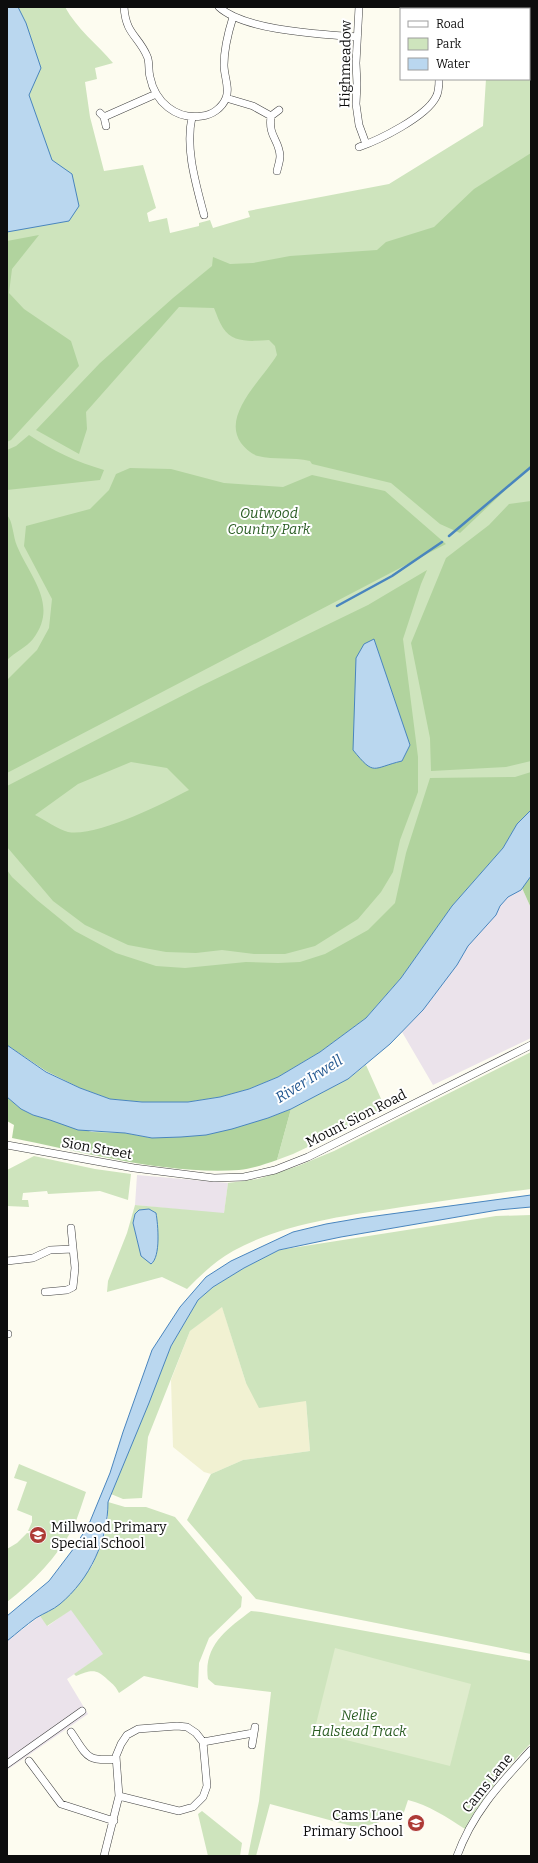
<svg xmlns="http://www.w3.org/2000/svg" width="538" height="1863" font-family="Bitter,serif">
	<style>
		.industrial { fill: #ebe3eb }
		.farmland { fill: #f1f1d2 }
		.green { fill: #cee4bd; fill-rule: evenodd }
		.forest { fill: #b1d39e; fill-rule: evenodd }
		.pitch { fill: #dfeccd }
		.water { fill: #bad7ef; stroke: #4985be }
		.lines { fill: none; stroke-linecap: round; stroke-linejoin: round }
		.stream { stroke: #4985be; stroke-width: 2.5 }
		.street-casing { stroke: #404040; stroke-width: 8 }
		.street { stroke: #fff; stroke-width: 7 }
		.labels { text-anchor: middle; stroke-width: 4; stroke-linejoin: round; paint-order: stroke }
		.street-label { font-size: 14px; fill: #0d0d0d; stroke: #fff }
		.park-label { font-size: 14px; font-style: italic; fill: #2c5e25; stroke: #fff }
		.poi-label { font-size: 14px; fill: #0d0d0d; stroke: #fff; text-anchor: start }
		.water-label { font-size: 15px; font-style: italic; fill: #255991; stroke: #fff }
	</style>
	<rect width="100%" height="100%" fill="#fdfcf0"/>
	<path class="industrial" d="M522,888L531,908V1038L433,1085L402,1032L423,1010L457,965L468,946L496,915L500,906L508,897Z
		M137,1175L228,1183L224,1214L135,1205Z
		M71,1609L104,1654L67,1679L88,1714L7,1770V1641L40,1616L48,1626Z"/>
	<path class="farmland" d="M222,1306L246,1383L306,1401L310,1451L243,1460L211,1474L204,1472L173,1447L171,1380L190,1331Z"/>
	<path class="green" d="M7,7H65C77,29 97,44 113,63L95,68L97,79L85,82L90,117L104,171L143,165L156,208L147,213L149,222L167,218L170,233L199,226V223L210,220L213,228L250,217L248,211L389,184L483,126L486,79H529V9H522V7H531V810L517,824L503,848L452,906L401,978L7,1045Z
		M531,1052V1189C488,1194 445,1201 402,1207C345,1216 284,1223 233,1251C215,1261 201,1275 187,1289L162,1277L107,1292L108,1281L127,1233L135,1205L224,1213L228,1183L258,1179L298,1166L334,1151ZM139,1210L157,1221L158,1246L141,1256L133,1223L135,1214Z
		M366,1065L386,1110L293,1154L277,1160L291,1109L348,1079Z
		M34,1156L95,1169L131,1174L128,1200L100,1191L48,1194L47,1191L23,1193L22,1200H28L29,1207L7,1206V1170Z
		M531,1215V1654L256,1599L187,1520L211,1474L243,1460L310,1451L306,1401L259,1408L246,1383L222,1307L190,1331L148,1437L142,1498L123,1499L111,1494L171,1346L198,1300L213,1287L244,1268L279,1250L496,1216Z
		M19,1464L86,1492C82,1504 78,1517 73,1528C57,1557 33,1582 7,1602V1549L17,1543L27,1533L38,1535L40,1533V1530L37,1529L35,1531H28L32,1522V1516L17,1510L27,1482L14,1478Z
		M108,1502L125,1507H146L175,1517L242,1597L241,1607L209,1638L199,1663L198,1688L144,1676L119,1693C116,1687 113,1684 108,1680C96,1668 91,1670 76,1676L74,1674L103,1654L71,1610L47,1626L40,1616L60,1604L92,1566L104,1537L108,1519Z
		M251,1611L261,1612L531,1661V1743C506,1769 482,1797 465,1829C446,1817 429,1805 408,1800L403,1815L359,1828L270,1804L256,1856H248L259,1801L271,1692L215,1685L208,1679C203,1646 227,1629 251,1611Z
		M202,1811L242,1843L240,1856H208L198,1814Z"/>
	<path class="forest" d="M531,153V466L460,533L440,524L391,483L312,464L310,461C293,457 274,460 258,456C251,454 245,448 241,443C221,415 263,379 277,355L275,346L269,340C253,341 233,344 223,328C219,322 217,315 214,308L179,307L86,412L87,429L79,454L36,430L100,363L173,298L212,266L213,257L230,264L253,263L290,256L377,250L386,242L434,227L474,189Z
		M39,235L12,269L9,293L24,309L71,341L79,366L11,440L7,442V241Z
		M29,435C53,451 77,462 104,470L100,480L7,490V450L16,446Z
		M130,468L171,469L224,483L283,487L312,475L385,491L446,544L7,773V680L37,650L49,628L52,599L24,546L26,526L90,509L109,490L116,474Z
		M531,501V761L506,767L431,771L430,738L411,643L446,558L489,525L509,504Z
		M7,515C13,521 13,537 17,546C30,577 59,605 33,639C27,647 15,652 7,660Z
		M427,570L421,584L403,639L418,757V792L400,840L393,872L381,892L358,919L315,946L285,954H254L222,950L196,953L166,952L128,945L85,925L53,901L7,847V786L201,686L368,605ZM373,640L410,745L402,761L394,763ZM131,762L167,768L189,790C162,804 97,837 68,832C59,830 43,819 35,815L78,784Z
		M531,772V810L517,824L503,848L452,906L401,978L366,1018L320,1052L278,1077L249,1089L220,1097L188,1102H142L110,1099L80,1088L46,1071L7,1045V870L12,877L37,900L75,931L116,953L156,966L185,968L246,962L278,963L300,962L325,954L368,930L395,903L406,853L430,778L515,777Z
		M531,876V908L522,888Z
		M7,1097L21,1109L33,1115L92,1132L125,1133L152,1138L206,1135L268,1118L291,1109L277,1160C265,1164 252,1169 239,1170C165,1175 84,1152 12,1138L14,1125L7,1121Z"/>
	<path class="pitch" d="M335,1648L471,1684L450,1766L314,1732Z"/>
	<path class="water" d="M7,7H18L26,23L41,68L29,95L52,160L72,174L79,206L69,221L7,232Z
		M374,639L410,745L402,761C372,768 375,777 353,750L356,658L364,644Z
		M531,810V876L521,890L508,897L500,906L496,915L468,946L457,965L423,1010L390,1044L348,1079L291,1109L268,1118L232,1129L206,1135L181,1137L152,1138L125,1133L78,1130L50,1120L33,1115L21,1109L7,1097V1045L46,1072L80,1088L110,1099L142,1102H188L220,1097L249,1089L278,1077L320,1052L366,1018L401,978L452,906L503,848L517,824Z
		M531,1195V1207L498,1210L341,1237L279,1250L244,1268L213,1287L198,1300L171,1346L149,1403L108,1502C108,1540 90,1579 60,1604C53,1610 44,1613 36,1618C26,1625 17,1633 7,1641V1616L49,1581L74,1548L89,1524L110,1473L123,1432L152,1350L180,1307L206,1277L231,1261L293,1232L326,1224L361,1218Z
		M149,1209L156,1213C158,1224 161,1257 151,1264L141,1256L133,1223L135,1214L139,1210Z"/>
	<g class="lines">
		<path class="stream" d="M449,536L531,467
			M337,606L392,576L442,542"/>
		<g class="street-casing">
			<path id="street" d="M124,7C126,35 138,35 147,56C150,62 148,70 150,77C155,102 176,120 202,116C212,115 222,108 226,98C230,88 224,76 224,65C224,49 228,33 233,17
				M219,7C245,31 322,34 357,37
				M359,7L356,63L357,84L356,104L359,125L366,144
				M226,98L253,106L271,116
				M100,113L104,117L106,126
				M104,117L156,94
				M192,117C185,149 196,184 204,215
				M359,147C379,140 426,117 436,97C439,92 439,85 439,79
				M277,171C278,166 280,161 280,156C279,139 268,137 271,116L279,110
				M7,1145L134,1168L214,1178L244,1177L275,1170L308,1157L531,1045
				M7,1261L33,1258L50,1250L73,1249
				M45,1292L67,1290L73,1287L75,1268L71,1228
				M7,1334H8
				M71,1732C87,1755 85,1762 116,1759
				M203,1742L253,1733
				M252,1745L255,1727
				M29,1761L61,1804L114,1821
				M7,1764L82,1711
				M104,1856L119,1796L116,1756L121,1744L127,1735L138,1729L177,1726L187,1727L196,1733L203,1742L207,1786L203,1797L193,1807L179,1811L119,1796
				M457,1856C473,1812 500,1784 531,1750"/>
		</g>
		<use href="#street" class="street"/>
	</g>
	<defs>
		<g id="school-disc" transform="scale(0.9)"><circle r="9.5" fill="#ad3a35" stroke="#fff"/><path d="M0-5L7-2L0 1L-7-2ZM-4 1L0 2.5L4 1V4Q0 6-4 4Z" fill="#fff"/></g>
	</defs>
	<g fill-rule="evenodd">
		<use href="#school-disc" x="38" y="1535"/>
		<use href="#school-disc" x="416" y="1823"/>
	</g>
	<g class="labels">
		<g class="street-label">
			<text transform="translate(345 64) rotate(-89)" y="5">Highmeadow</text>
			<text transform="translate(356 1118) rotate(-27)" y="5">Mount Sion Road</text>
			<text transform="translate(97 1148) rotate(10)" y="5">Sion Street</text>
			<text transform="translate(487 1783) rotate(-51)" y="5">Cams Lane</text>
		</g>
		<g class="park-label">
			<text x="269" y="518">Outwood<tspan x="269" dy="16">Country Park</tspan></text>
			<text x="359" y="1720">Nellie<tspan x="359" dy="16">Halstead Track</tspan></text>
		</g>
		<g class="poi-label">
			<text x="51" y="1532">Millwood Primary<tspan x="51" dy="16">Special School</tspan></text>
			<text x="403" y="1820" text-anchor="end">Cams Lane<tspan x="403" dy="16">Primary School</tspan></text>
		</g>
		<g class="water-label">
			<text transform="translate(309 1079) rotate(-32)" y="5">River Irwell</text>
		</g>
	</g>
	<rect width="538" height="1863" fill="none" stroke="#0d0d0d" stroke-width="16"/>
	<rect x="400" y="8" width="130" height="72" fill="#ffffff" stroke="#9e9e9e"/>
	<rect x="408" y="21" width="20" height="6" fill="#ffffff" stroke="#9e9e9e"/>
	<text x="436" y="28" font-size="12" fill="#0d0d0d">Road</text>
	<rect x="408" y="38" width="20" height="12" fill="#cee4bd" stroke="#9e9e9e"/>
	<text x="436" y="48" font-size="12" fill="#0d0d0d">Park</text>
	<rect x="408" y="58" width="20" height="12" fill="#bad7ef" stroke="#9e9e9e"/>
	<text x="436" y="68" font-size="12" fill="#0d0d0d">Water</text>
</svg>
